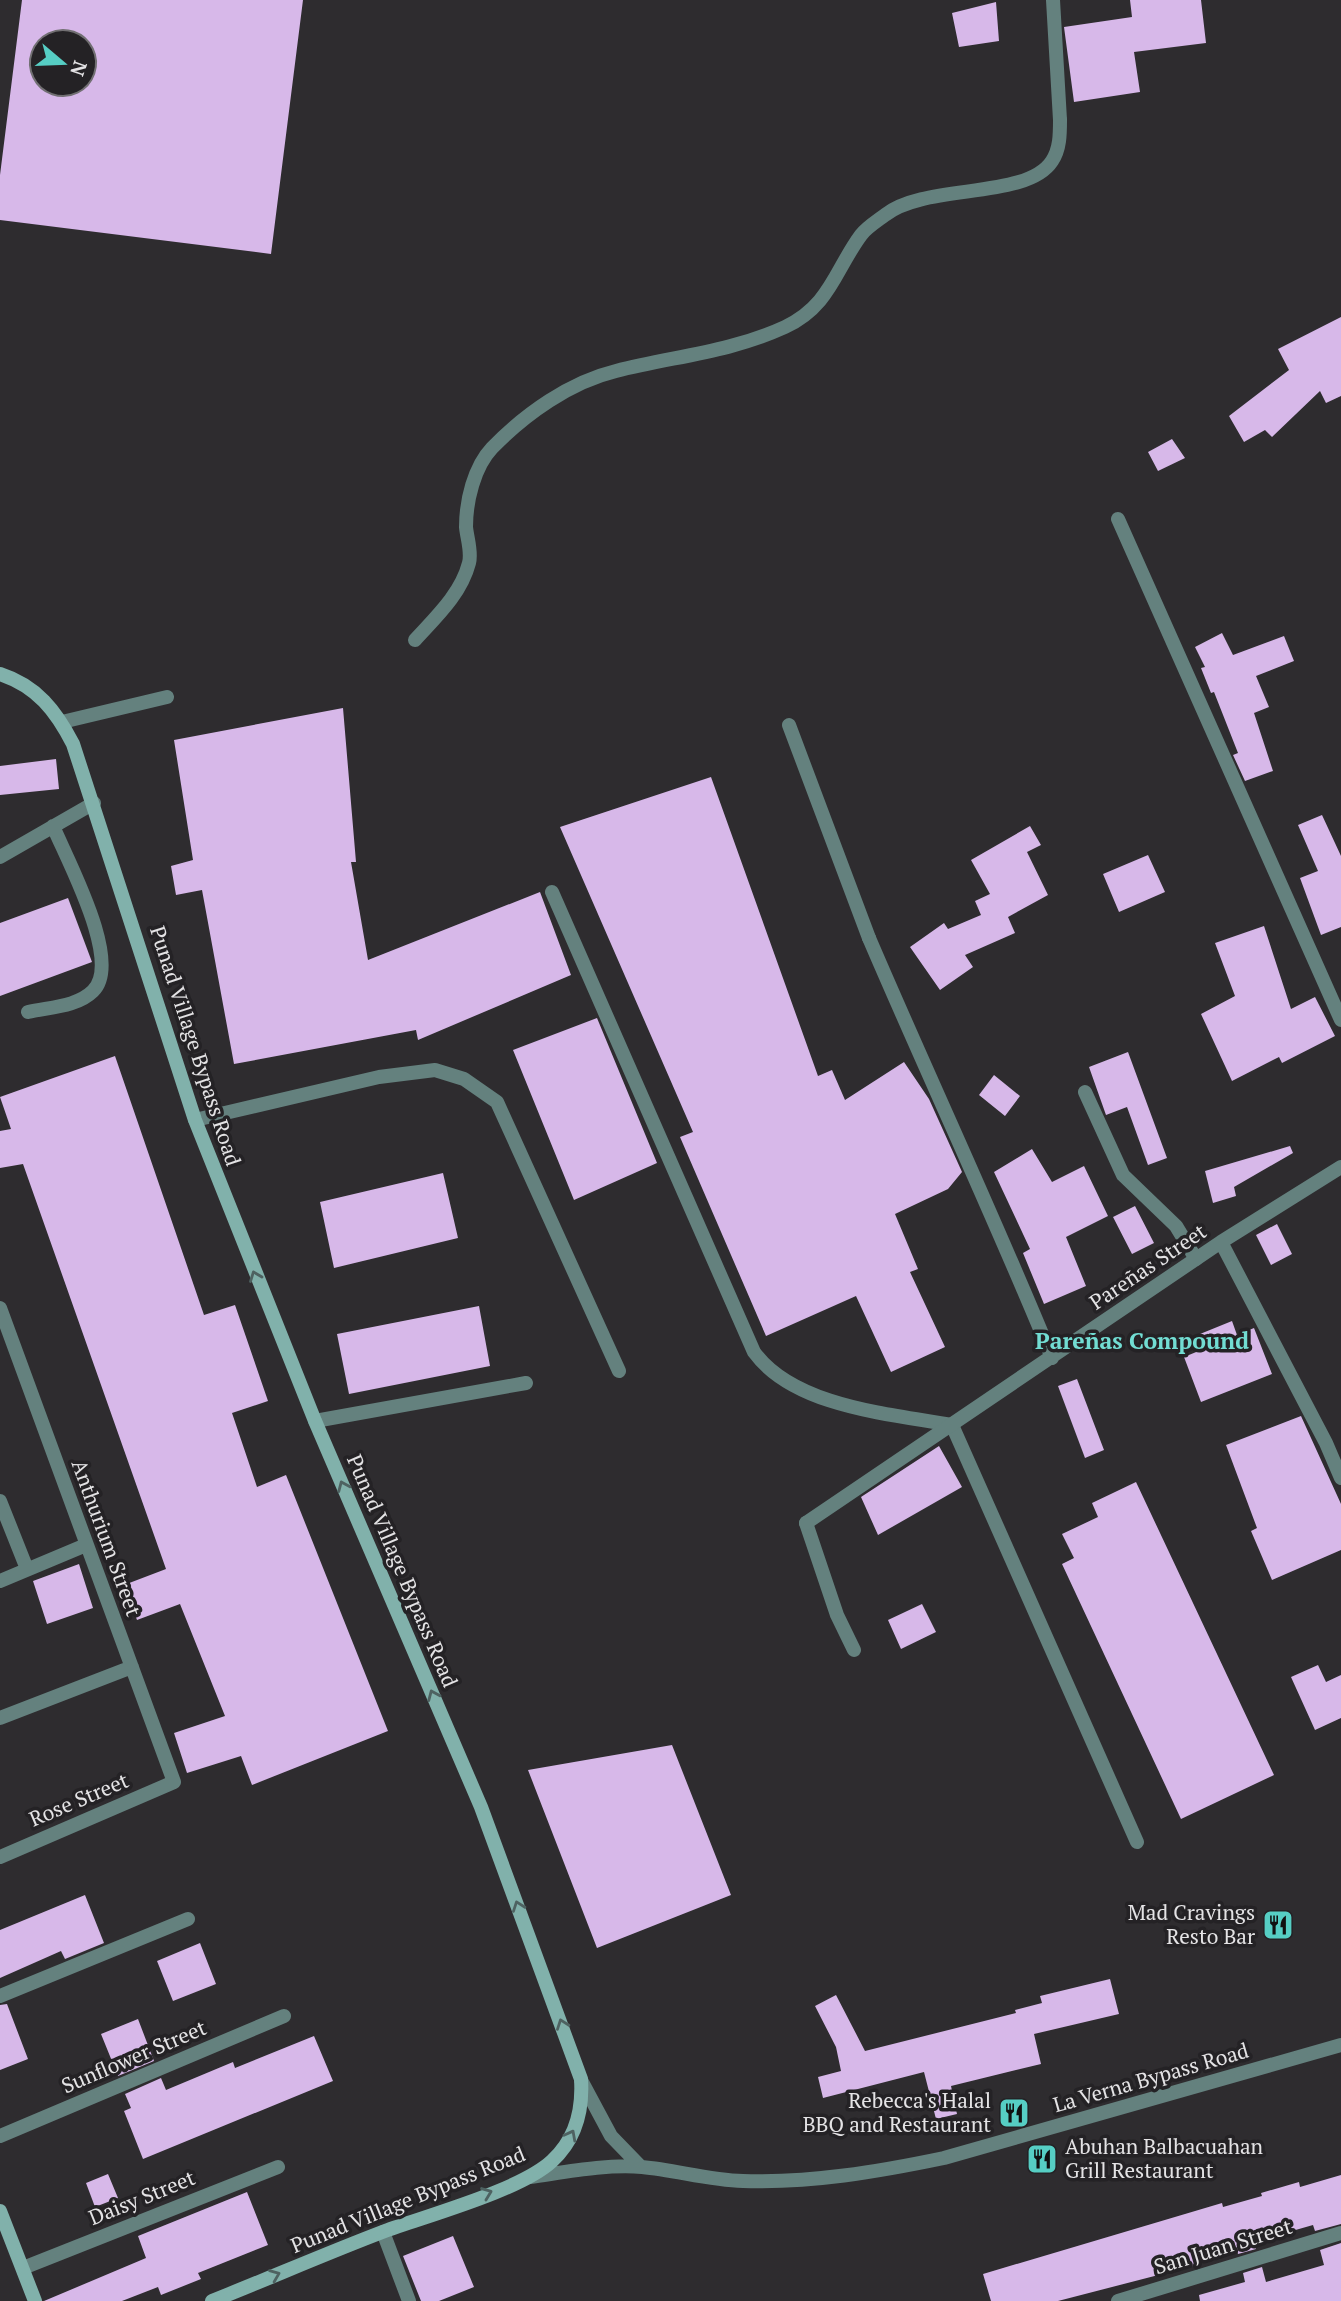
<svg xmlns="http://www.w3.org/2000/svg" width="1341" height="2301" font-family="'PT Serif',serif">
	<style>
		.building { fill: #d7b8e9; fill-rule: evenodd }
		.lines { fill: none; stroke-linecap: round; stroke-linejoin: round }
		.service { stroke: #64817e; stroke-width: 14 }
		.minor { stroke: #64817e; stroke-width: 14 }
		.tertiary { stroke: #64817e; stroke-width: 14 }
		.secondary { stroke: #81b1ab; stroke-width: 14 }
		.oneway { stroke: #4e6261 }
		.labels { text-anchor: middle; stroke-width: 7; stroke-linejoin: round; paint-order: stroke }
		.street-label { font-size: 21px; fill: #e4e3e5; stroke: #242225 }
		.poi-label { font-size: 21px; fill: #e4e3e5; stroke: #242225; text-anchor: end }
		.neighbourhood-label { font-size: 23px; font-weight: bold; fill: #72ddd3; stroke: #242225 }
	</style>
	<rect width="100%" height="100%" fill="#2e2c2f"/>
	<path class="building" d="M22,0H303L271,254L0,220V175ZM42,42H84V84H42Z
		M1130,0H1201L1206,43L1134,52L1140,92L1074,102L1064,27L1132,17Z
		M996,2L999,41L959,47L952,13Z
		M1341,317V396L1326,403L1320,391L1272,437L1265,430L1244,442L1229,416L1289,370L1278,349Z
		M1172,439L1185,458L1158,471L1148,452Z
		M1222,633L1233,655L1284,636L1294,661L1256,676L1269,707L1254,713L1273,771L1245,781L1233,755L1238,753L1214,692L1211,693L1201,668L1205,667L1195,647Z
		M343,708L356,862H351L368,960L540,892L571,975L418,1040L416,1030L234,1064L202,890L176,895L171,866L193,860L174,740Z
		M56,759L59,789L0,795V766Z
		M711,777L818,1076L832,1070L845,1100L904,1062L929,1099L962,1172L948,1189L895,1214L918,1269L910,1272L945,1347L891,1372L856,1296L766,1336L680,1137L693,1132L560,827Z
		M1322,815L1341,856V927L1321,935L1300,878L1318,871L1298,825Z
		M1030,826L1041,845L1027,852L1048,895L1008,917L1015,933L965,955L973,967L940,990L910,947L944,923L948,929L981,915L975,901L990,894L971,860Z
		M1148,855L1165,892L1119,912L1103,874Z
		M68,898L92,962L0,996V923Z
		M1264,926L1291,1009L1315,997L1335,1036L1282,1063L1279,1057L1232,1081L1201,1014L1235,996L1215,943Z
		M597,1018L657,1163L574,1200L513,1050Z
		M1128,1052L1167,1158L1148,1165L1127,1107L1106,1115L1089,1067Z
		M115,1056L204,1315L235,1305L268,1401L232,1413L257,1487L286,1475L388,1731L252,1785L241,1756L187,1773L174,1733L225,1716L180,1604L137,1620L124,1585L166,1569L23,1164L0,1168V1131L11,1129L0,1097Z
		M994,1075L1020,1096L1005,1116L979,1095Z
		M1290,1146L1293,1153L1234,1187L1236,1196L1213,1203L1205,1171Z
		M1032,1149L1052,1182L1084,1166L1108,1216L1066,1237L1086,1286L1044,1304L1023,1253L1030,1249L994,1172Z
		M443,1173L458,1238L334,1268L320,1202Z
		M1135,1206L1154,1243L1132,1254L1113,1217Z
		M1277,1224L1292,1254L1271,1265L1256,1235Z
		M479,1306L490,1366L349,1394L337,1334Z
		M1232,1321L1237,1335L1254,1328L1272,1374L1201,1402L1184,1357L1206,1348L1200,1334Z
		M1077,1379L1104,1450L1085,1458L1058,1386Z
		M1301,1416L1341,1504V1550L1272,1580L1251,1531L1257,1528L1226,1445Z
		M939,1446L962,1487L878,1535L861,1497Z
		M1136,1482L1274,1775L1181,1819L1062,1564L1074,1558L1062,1534L1098,1517L1092,1503Z
		M79,1564L93,1608L47,1624L33,1581Z
		M922,1604L936,1632L901,1649L888,1620Z
		M1318,1665L1326,1682L1341,1675V1718L1315,1730L1291,1677Z
		M672,1745L731,1895L597,1948L528,1770Z
		M85,1895L104,1943L65,1959L61,1951L0,1978V1930Z
		M200,1943L216,1984L173,2001L157,1961Z
		M1110,1979L1119,2014L1034,2034L1041,2064L951,2086L957,2114L936,2119L924,2072L823,2098L818,2077L841,2071L836,2047L815,2006L836,1995L865,2051L1016,2013L1015,2010L1042,2003L1040,1996Z
		M7,2004L28,2059L0,2070V2005Z
		M138,2019L154,2061L118,2076L101,2034Z
		M314,2036L333,2081L143,2159L124,2111L131,2108L125,2094L161,2078L166,2090L233,2062L235,2068Z
		M108,2174L118,2198L95,2207L86,2183Z
		M1341,2175V2224L1315,2231L1313,2225L1271,2237L1254,2242L1256,2249L1238,2254L1234,2241L1194,2252L1197,2265L1058,2301H991L983,2274L1222,2203L1223,2207L1262,2196L1261,2193L1299,2182L1300,2187Z
		M247,2192L268,2245L198,2273L201,2279L161,2295L158,2287L122,2301H44L146,2258L138,2236Z
		M453,2236L474,2287L439,2301H421L403,2256Z
		M1341,2243V2301H1200L1199,2295L1245,2282L1243,2273L1262,2267L1266,2282L1324,2265L1320,2250Z"/>
	<g class="lines">
		<path class="service" d="M415,640C436,617 461,594 469,563C472,552 467,538 466,527C466,501 474,467 492,448C525,414 570,382 616,371C674,356 728,353 785,327C830,306 835,270 861,235C866,228 877,221 885,215C925,183 1027,200 1052,161C1060,149 1060,134 1060,120
			M62,722L167,697
			M789,725L869,938
			M0,857L94,803
			M552,892L754,1352C794,1407 890,1414 952,1425L1137,1842
			M28,1012C49,1007 77,1007 93,991C123,962 67,860 53,826
			M1085,1092L1123,1175L1176,1226L1196,1259
			M195,1120L379,1077L435,1070L464,1079L497,1102L619,1371
			M315,1421L526,1383
			M806,1523L837,1615L854,1650"/>
		<path class="minor" d="M1053,0L1060,120
			M1118,519L1341,1020
			M869,938C929,1078 994,1216 1052,1358
			M1221,1242L1326,1443L1341,1478
			M0,1308L174,1782L0,1857
			M0,1501L27,1569
			M806,1523L1221,1242L1341,1167
			M0,1581L86,1545
			M0,1718L132,1667
			M0,1996L188,1919
			M0,2136L284,2016
			M383,2232L409,2301
			M23,2268L278,2167
			M1118,2301L1341,2233"/>
		<path class="tertiary" d="M581,2080L611,2136L641,2167
			M530,2177C566,2172 606,2164 642,2167C676,2170 708,2180 743,2181C811,2183 877,2172 944,2158L1341,2045"/>
		<path class="secondary" d="M0,674C37,686 56,711 73,744L195,1120L315,1421L481,1807L581,2079C583,2110 576,2139 552,2161C521,2190 429,2215 385,2231C327,2253 270,2278 212,2301
			M0,2211L35,2301"/>
	</g>
	<defs><path id="oneway-chevron" d="M-2-3.5L2.5 0L-2 3.5" fill="none" stroke-width="1.6" stroke-linecap="round" stroke-linejoin="round" transform="scale(1.75)"/></defs>
	<g class="oneway">
		<use href="#oneway-chevron" transform="translate(255 1276) rotate(-111)"/>
		<use href="#oneway-chevron" transform="translate(343 1486) rotate(-113)"/>
		<use href="#oneway-chevron" transform="translate(433 1695) rotate(-113)"/>
		<use href="#oneway-chevron" transform="translate(518 1906) rotate(-110)"/>
		<use href="#oneway-chevron" transform="translate(562 2024) rotate(-110)"/>
		<use href="#oneway-chevron" transform="translate(571 2135) rotate(-62)"/>
		<use href="#oneway-chevron" transform="translate(487 2193) rotate(-21)"/>
		<use href="#oneway-chevron" transform="translate(275 2275) rotate(-22)"/>
	</g>
	<defs>
		<g id="restaurant-square" transform="scale(1.575)"><rect x="-9" y="-9" width="18" height="18" rx="4" fill="#56cec4" stroke="#242225"/><path d="M-5-6h1v4h1v-4h1v4h1v-4h1v5L-1.5 .5V6h-2V.5L-5-1ZM5-6V6H3V1.5H1.5Q1.5-4 5-6Z" fill="#111"/></g>
	</defs>
	<g fill-rule="evenodd">
		<use href="#restaurant-square" x="1278" y="1925"/>
		<use href="#restaurant-square" x="1014" y="2113"/>
		<use href="#restaurant-square" x="1042" y="2159"/>
	</g>
	<g class="labels">
		<g class="street-label">
			<text transform="translate(195 1046) rotate(72)" y="7">Punad Village Bypass Road</text>
			<text transform="translate(1148 1267) rotate(-34)" y="7">Pareñas Street</text>
			<text transform="translate(106 1538) rotate(70)" y="7">Anthurium Street</text>
			<text transform="translate(402 1571) rotate(67)" y="7">Punad Village Bypass Road</text>
			<text transform="translate(79 1800) rotate(-23)" y="7">Rose Street</text>
			<text transform="translate(134 2057) rotate(-23)" y="7">Sunflower Street</text>
			<text transform="translate(1151 2078) rotate(-16)" y="7">La Verna Bypass Road</text>
			<text transform="translate(142 2198) rotate(-22)" y="7">Daisy Street</text>
			<text transform="translate(408 2200) rotate(-22)" y="7">Punad Village Bypass Road</text>
			<text transform="translate(1223 2247) rotate(-17)" y="7">San Juan Street</text>
		</g>
		<g class="poi-label">
			<text x="1255" y="1920">Mad Cravings<tspan x="1255" dy="24">Resto Bar</tspan></text>
			<text x="991" y="2108">Rebecca's Halal<tspan x="991" dy="24">BBQ and Restaurant</tspan></text>
			<text x="1065" y="2154" text-anchor="start">Abuhan Balbacuahan<tspan x="1065" dy="24">Grill Restaurant</tspan></text>
		</g>
		<g class="neighbourhood-label">
			<text x="1142" y="1349">Pareñas Compound</text>
		</g>
	</g>
	<g transform="translate(63 63) rotate(109)"><circle r="33" fill="#242225" stroke="#716f72" stroke-width="2"/>
	<path d="M0-5L12 26L0 18L-12 26Z" fill="#56cec4"/>
	<text y="-10" font-size="19" font-weight="bold" text-anchor="middle" fill="#e4e3e5">N</text>
	</g>
</svg>
